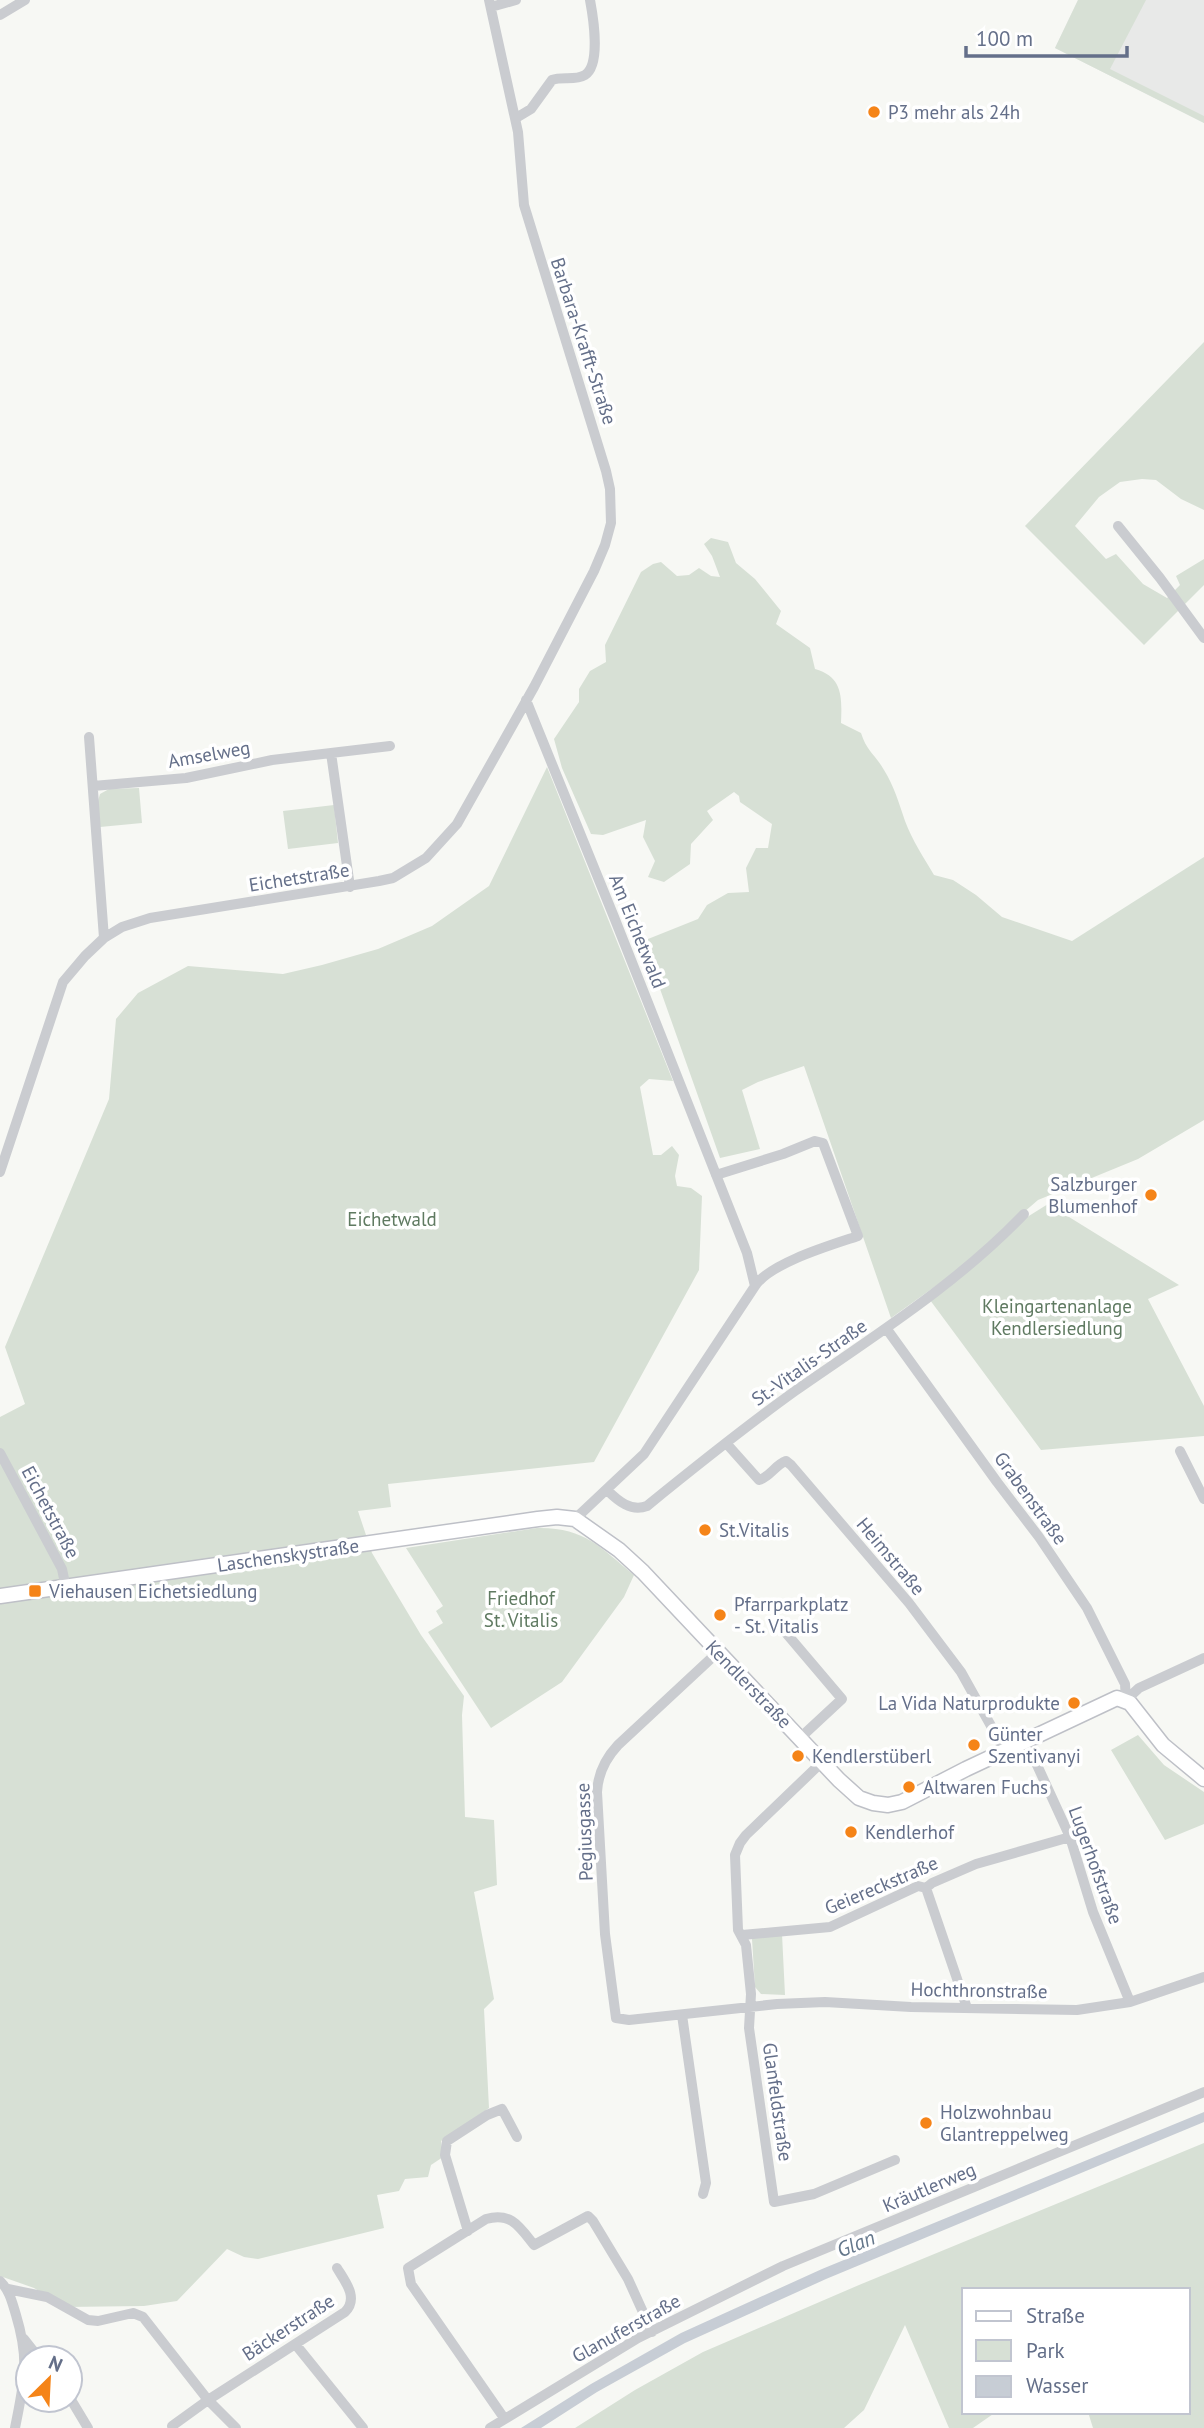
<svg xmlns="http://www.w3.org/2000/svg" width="1204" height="2428" font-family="'PT Sans',sans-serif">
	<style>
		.built { fill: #e8e9e8 }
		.green { fill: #d7e0d5 }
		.water { fill: #c7cdd5 }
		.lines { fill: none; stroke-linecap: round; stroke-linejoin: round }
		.secondary-casing { stroke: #bec0c7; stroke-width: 17 }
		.street { stroke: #caccd0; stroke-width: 10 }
		.secondary { stroke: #fff; stroke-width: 14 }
		.poi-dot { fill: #f58418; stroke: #fff; stroke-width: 2.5 }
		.labels { text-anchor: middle; stroke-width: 7; stroke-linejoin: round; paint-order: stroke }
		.poi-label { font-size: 19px; fill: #646f89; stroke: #fff; text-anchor: start }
		.street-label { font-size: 19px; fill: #646f89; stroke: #fff }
		.park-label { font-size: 19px; fill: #5f7a61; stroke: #fff }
		.water-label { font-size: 21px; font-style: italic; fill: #64778b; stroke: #fff }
	</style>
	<rect width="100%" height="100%" fill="#f7f8f4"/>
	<path class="built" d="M1078,0H1204V123L1055,48Z"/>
	<path class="green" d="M1078,0H1146L1110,69L1204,116V123L1055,48Z
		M1204,342V510L1181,499L1156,480L1142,479L1120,482L1099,497L1075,526L1106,559L1116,554L1143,584L1167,598L1180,585L1176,576L1204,559V585L1144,645L1025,526Z
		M711,538L728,542L736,563L755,579L781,611L776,624L810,648L815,669C843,677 842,697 841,723L861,733C867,752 875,754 884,770C894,786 899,803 905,821C912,840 924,858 934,875L953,880L976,895L1002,917L1072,941L1204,857V1120L1138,1159L1038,1200L951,1275L891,1318L804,1066L758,1082L742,1090L760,1149L720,1158L643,941L698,919L707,905L728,893L749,892L746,868L756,848H768L772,824L740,802L739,796L734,792L707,811L713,820L691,844L690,864L664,882L648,877L655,861L643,837L646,820L603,835L591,834L562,768L554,739L579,702V689L590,671L606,662L605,645L641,572L653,564L661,562L677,576L689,575L699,568L711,576L720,577L712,556L704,544Z
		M547,767L673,1081L649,1079L640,1087L653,1155H661L672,1146L679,1155L675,1176L677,1186L691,1188L702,1196L699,1270L594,1462L388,1484L391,1507L358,1511L372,1553L421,1635L464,1696L462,1715L465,1817L494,1820L497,1885L474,1892L494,1999L484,2009L489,2108L441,2141L443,2157L431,2165L428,2177L405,2179L399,2191L377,2195L384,2228L258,2259L244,2257L227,2249L177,2301L144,2306L66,2307L34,2288L0,2276V1417L25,1404L5,1347L109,1099L116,1019L138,993L188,966L283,974L322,965L378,949L432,926L489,886Z
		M139,788L142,823L100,827L98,801L100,794L109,789Z
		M334,805L338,843L288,849L283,811Z
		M1048,1204L1179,1285L1148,1299L1204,1406V1436L1041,1450L930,1300L1024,1219Z
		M537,1528C584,1527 600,1547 634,1575L624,1597L562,1682L491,1728L428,1632L443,1623L436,1611L443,1606L406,1548Z
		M1138,1735L1164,1765L1204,1792V1824L1165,1840L1111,1750Z
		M782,1934L785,1995L761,1994L755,1987L752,1939L754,1936Z
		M1204,2143V2428H1093L1088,2412H1188V2290H964V2412H996L973,2428H949L905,2325L864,2410L844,2428H575L635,2390L703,2352L859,2285Z"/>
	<path class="water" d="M1204,2112V2122L826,2279L685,2343L597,2392L541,2428H521L591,2384L681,2333L822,2269Z"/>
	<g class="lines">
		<g class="secondary-casing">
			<path id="secondary" d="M0,1596L538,1519L557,1517L575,1519L619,1550L643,1572L839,1780L859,1798L873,1803L888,1805L902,1802L966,1769L1117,1698L1130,1703L1163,1745L1204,1779"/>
		</g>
		<path class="street" d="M491,7L516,0
			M0,15L25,0
			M516,118L531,109L552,80C562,76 575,81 585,75C601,65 593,16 590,0
			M1118,526L1160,578L1204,638
			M526,700L614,917L747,1253L755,1286L644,1454L575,1519
			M89,737L104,938
			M331,753L390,746
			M93,786L186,778L272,760L331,753L350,887
			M0,1172L63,982L85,956L104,938L122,927L150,918L379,881L393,878L426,858L457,824L534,687L594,571L605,545L611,523L610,489L606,471L524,205L518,132L489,0
			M716,1175L783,1154L815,1141L823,1143L858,1236C831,1245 770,1263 755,1286
			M886,1328L997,1482L1039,1537L1087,1608L1125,1684L1126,1700
			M726,1443L759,1480C770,1477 775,1465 786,1461L791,1465L909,1603L961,1672L1005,1751
			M1180,1451L1204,1499
			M0,1453L62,1569L66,1588
			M607,1490C618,1501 631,1512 647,1506C695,1467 745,1427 795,1391C874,1336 957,1284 1024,1214
			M786,1633L842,1699L800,1738
			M718,1652L618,1745C605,1759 598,1773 597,1792L605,1934L616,2018L629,2020L777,2004L825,2002L911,2007L1077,2010L1130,2002L1204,1977
			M1126,1700L1139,1688L1204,1658
			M1026,1741L1070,1837L1093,1912L1130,2002
			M822,1762L746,1835L740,1843L735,1855L738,1930L746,1945L751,1994L749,2028L774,2202L814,2194L895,2160
			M926,1888L967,2008
			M742,1935L830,1927L918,1886L926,1888L932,1883L976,1864L1070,1837
			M682,2015L706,2183L703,2194
			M468,2231L445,2155L447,2141L487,2115L502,2109L517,2137
			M0,2281C10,2291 12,2302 16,2315C30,2361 24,2382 15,2428
			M8,2289L47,2297L88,2320L98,2321L133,2313L143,2317L208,2400L236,2428
			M24,2339L39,2358
			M296,2345L363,2428
			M70,2398L88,2428
			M504,2418L411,2284L408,2268L486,2219C511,2212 519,2226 534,2245L588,2216L593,2221L628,2279L652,2332
			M172,2426L208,2400L345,2312C359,2298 345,2281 337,2268
			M490,2428L638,2338L783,2266L1204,2092"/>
		<use href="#secondary" class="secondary"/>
	</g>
	<g class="poi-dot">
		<circle cx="874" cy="112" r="7"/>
		<circle cx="1151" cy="1195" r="7"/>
		<circle cx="705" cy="1530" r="7"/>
		<rect x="28" y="1584" width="14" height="14" rx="3.5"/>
		<circle cx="720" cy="1615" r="7"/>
		<circle cx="1074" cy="1703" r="7"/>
		<circle cx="974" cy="1745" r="7"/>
		<circle cx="798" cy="1756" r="7"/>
		<circle cx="909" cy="1787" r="7"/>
		<circle cx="851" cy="1832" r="7"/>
		<circle cx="926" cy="2123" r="7"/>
	</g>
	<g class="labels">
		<g class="poi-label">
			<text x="888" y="119">P3 mehr als 24h</text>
			<text x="1137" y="1191" text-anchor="end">Salzburger<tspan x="1137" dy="22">Blumenhof</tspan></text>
			<text x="719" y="1537">St.Vitalis</text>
			<text x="49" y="1598">Viehausen Eichetsiedlung</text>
			<text x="734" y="1611">Pfarrparkplatz<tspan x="734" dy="22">- St. Vitalis</tspan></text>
			<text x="1060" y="1710" text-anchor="end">La Vida Naturprodukte</text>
			<text x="988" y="1741">Günter<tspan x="988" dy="22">Szentivanyi</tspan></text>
			<text x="812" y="1763">Kendlerstüberl</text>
			<text x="923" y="1794">Altwaren Fuchs</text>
			<text x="865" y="1839">Kendlerhof</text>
			<text x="940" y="2119">Holzwohnbau<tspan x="940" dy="22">Glantreppelweg</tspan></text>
		</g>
		<g class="street-label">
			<text transform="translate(584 341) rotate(72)" y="7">Barbara-Krafft-Straße</text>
			<text transform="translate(209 754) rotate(-10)" y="7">Amselweg</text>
			<text transform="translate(299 877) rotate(-9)" y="7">Eichetstraße</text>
			<text transform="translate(638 931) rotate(68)" y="7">Am Eichetwald</text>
			<text transform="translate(809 1362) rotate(-35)" y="7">St.-Vitalis-Straße</text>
			<text transform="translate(1031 1498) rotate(54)" y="7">Grabenstraße</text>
			<text transform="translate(51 1512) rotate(62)" y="7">Eichetstraße</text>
			<text transform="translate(288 1555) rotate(-8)" y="7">Laschenskystraße</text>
			<text transform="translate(891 1556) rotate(50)" y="7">Heimstraße</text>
			<text transform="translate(749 1684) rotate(46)" y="7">Kendlerstraße</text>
			<text transform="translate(584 1832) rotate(-92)" y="7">Pegiusgasse</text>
			<text transform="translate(1096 1865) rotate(70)" y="7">Lugerhofstraße</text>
			<text transform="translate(881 1885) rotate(-23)" y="7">Geiereckstraße</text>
			<text transform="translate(979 1990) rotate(1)" y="7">Hochthronstraße</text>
			<text transform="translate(778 2102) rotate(82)" y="7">Glanfeldstraße</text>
			<text transform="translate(929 2187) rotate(-23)" y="7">Kräutlerweg</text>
			<text transform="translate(288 2327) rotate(-33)" y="7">Bäckerstraße</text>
			<text transform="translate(626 2328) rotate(-29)" y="7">Glanuferstraße</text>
		</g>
		<g class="park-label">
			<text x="392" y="1226">Eichetwald</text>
			<text x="1057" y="1313">Kleingartenanlage<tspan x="1057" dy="22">Kendlersiedlung</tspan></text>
			<text x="521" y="1605">Friedhof<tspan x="521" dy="22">St. Vitalis</tspan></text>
		</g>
		<g class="water-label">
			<text transform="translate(856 2244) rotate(-22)" y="7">Glan</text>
		</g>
	</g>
	<rect x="962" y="2288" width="228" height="126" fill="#ffffff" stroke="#c1c5d0" stroke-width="2"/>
	<rect x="976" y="2311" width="35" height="10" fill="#ffffff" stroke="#c1c5d0" stroke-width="2"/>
	<text x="1026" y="2323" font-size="21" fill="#646f89">Straße</text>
	<rect x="976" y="2340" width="35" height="21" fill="#d7e0d5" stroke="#c1c5d0" stroke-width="2"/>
	<text x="1026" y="2358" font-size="21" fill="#646f89">Park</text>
	<rect x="976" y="2376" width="35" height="21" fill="#c7cdd5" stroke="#c1c5d0" stroke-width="2"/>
	<text x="1026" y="2393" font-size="21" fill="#646f89">Wasser</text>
	<g transform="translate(49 2379) rotate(24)"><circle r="33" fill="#ffffff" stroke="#c1c5d0" stroke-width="2"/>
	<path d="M0-5L12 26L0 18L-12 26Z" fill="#f58418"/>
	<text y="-10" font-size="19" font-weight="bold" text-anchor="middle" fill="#646f89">N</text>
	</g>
	<path d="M966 46v10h161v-10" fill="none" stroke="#646f89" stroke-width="3.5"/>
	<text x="976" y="46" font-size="21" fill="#646f89" stroke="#ffffff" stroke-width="5" paint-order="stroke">100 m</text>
</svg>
